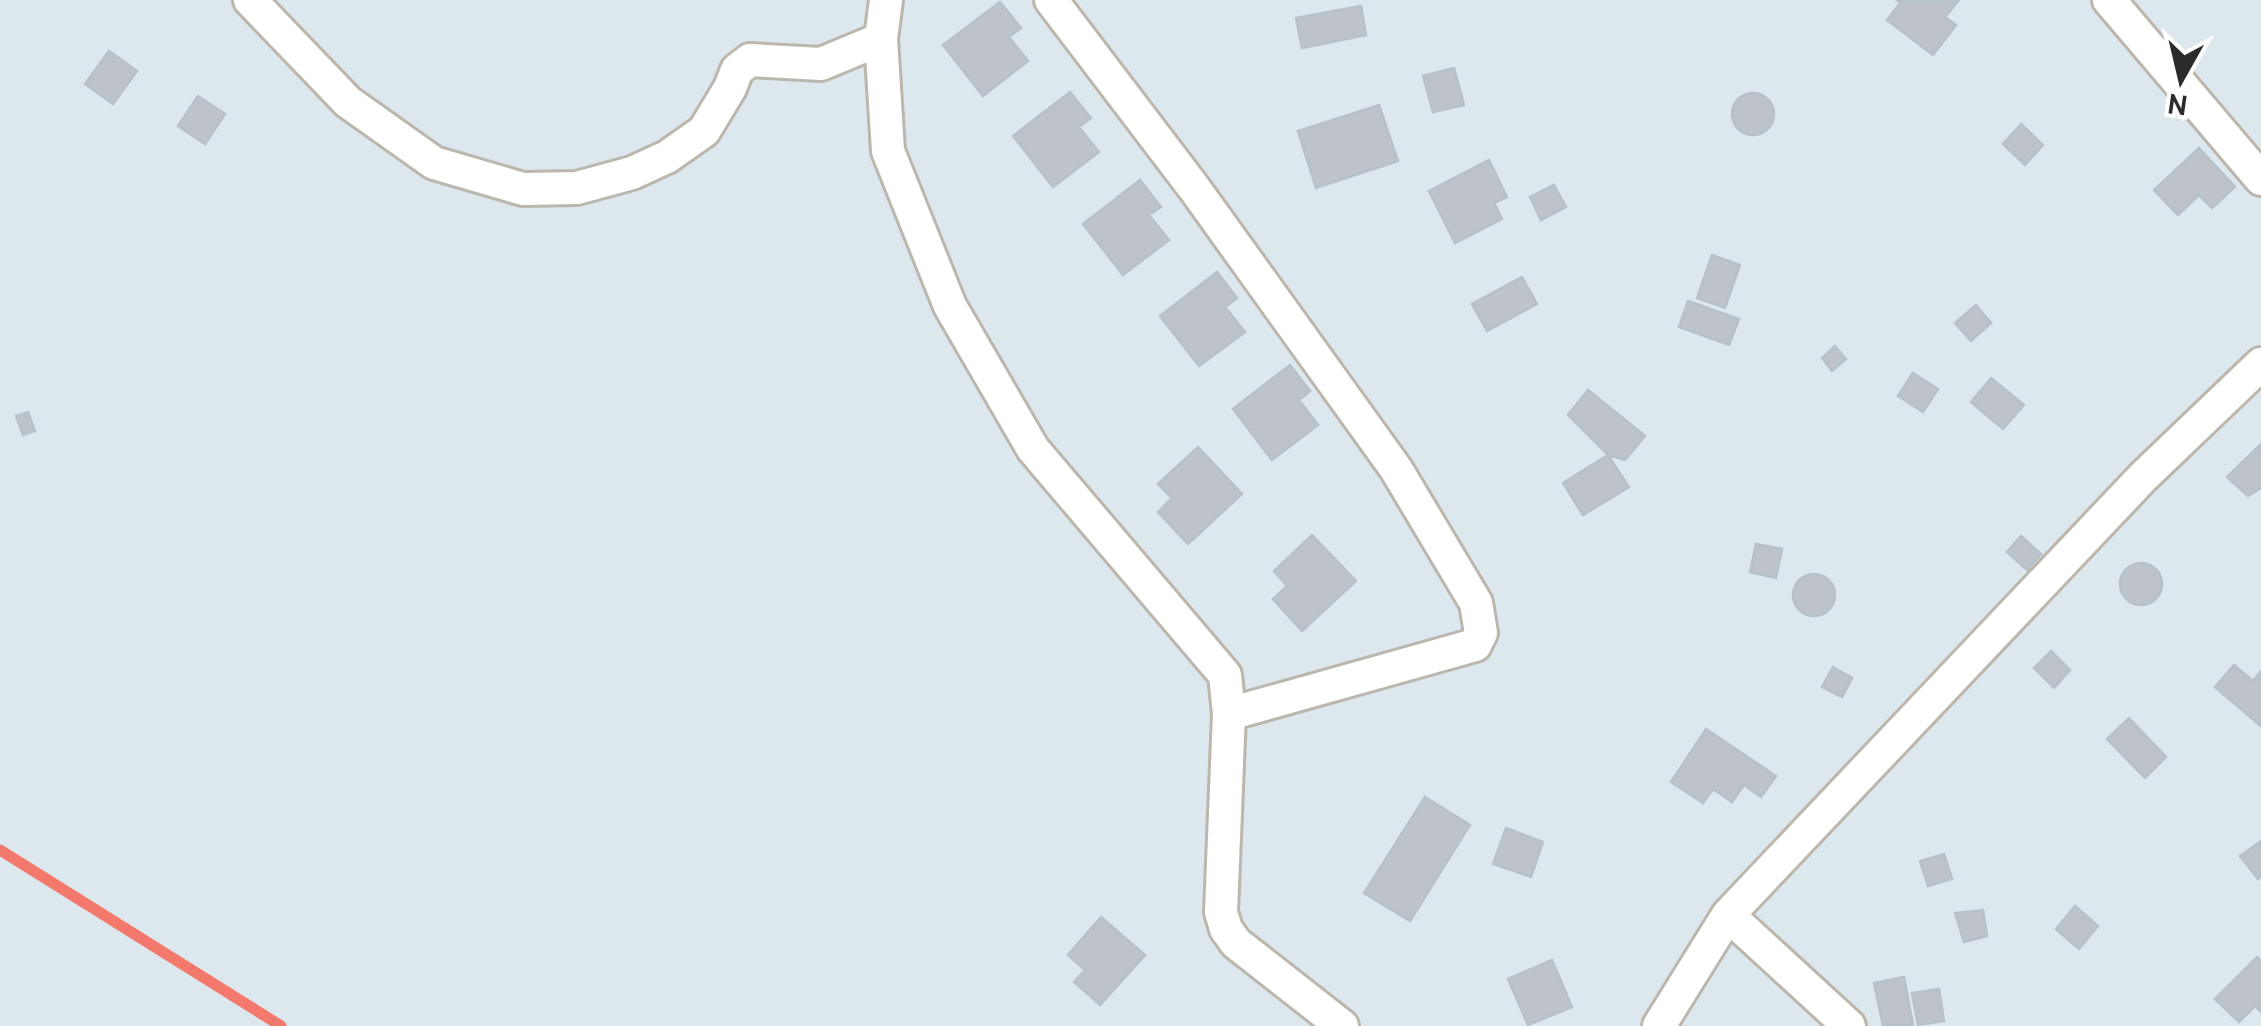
<svg xmlns="http://www.w3.org/2000/svg" width="2261" height="1026" font-family="Cabin,sans-serif">
	<style>
		.lines { fill: none; stroke-linecap: round; stroke-linejoin: round }
		.stream { stroke: #f3796d; stroke-width: 11 }
		.building { fill: #bdc3c9; stroke: #b7c1c9; stroke-width: 2.5 }
		.street-casing { stroke: #bcb7ad; stroke-width: 38 }
		.street { stroke: #fff; stroke-width: 32 }
	</style>
	<rect width="100%" height="100%" fill="#dde7ee"/>
	<g class="lines">
		<path class="stream" d="M0,850L281,1026"/>
	</g>
	<path class="building" d="M1897,0H1959L1945,17L1956,25L1933,55L1887,20L1900,3Z
		M1000,2L1021,28L1009,37L1028,61L983,96L943,45Z
		M1361,6L1366,35L1302,48L1296,18Z
		M109,51L137,71L113,104L85,84Z
		M1454,68L1464,105L1433,112L1423,76Z
		M1070,92L1091,118L1079,127L1099,152L1053,187L1013,136Z
		M1732 114a21 21 0 1 1 42 0a21 21 0 1 1-42 0Z
		M198,96L225,114L205,144L178,126Z
		M1379,105L1398,161L1316,188L1298,131Z
		M2021,124L2043,145L2025,165L2003,144Z
		M2199,148L2235,187L2212,208L2199,195L2178,215L2154,190Z
		M1489,160L1507,197L1494,203L1502,219L1455,243L1429,191Z
		M1140,180L1161,207L1149,215L1169,240L1123,275L1083,224Z
		M1554,185L1566,207L1541,220L1530,197Z
		M1712,255L1740,265L1725,308L1697,298Z
		M1217,272L1237,298L1225,307L1245,332L1199,366L1160,316Z
		M1522,277L1537,304L1487,331L1472,304Z
		M1688,301L1739,319L1729,345L1679,327Z
		M1976,305L1991,323L1971,341L1955,323Z
		M1835,346L1846,359L1832,371L1822,358Z
		M1290,365L1310,391L1299,400L1318,425L1272,460L1233,409Z
		M1913,373L1938,389L1923,412L1898,396Z
		M1991,378L2024,405L2003,429L1971,402Z
		M1588,390L1645,436L1625,460L1608,455L1568,415Z
		M28,412L35,431L23,435L16,416Z
		M2261,444V488L2248,496L2227,477Z
		M1198,447L1242,494L1188,544L1158,512L1172,498L1158,484Z
		M1608,455L1629,487L1583,515L1563,483Z
		M1312,535L1356,581L1302,631L1273,599L1287,586L1274,571Z
		M2021,536L2041,554L2027,570L2007,552Z
		M1756,544L1782,549L1776,578L1750,572Z
		M2120 584a21 21 0 1 1 42 0a21 21 0 1 1-42 0Z
		M1793 595a21 21 0 1 1 42 0a21 21 0 1 1-42 0Z
		M2051,651L2070,670L2054,688L2034,668Z
		M2234,665L2253,681L2261,671V726L2215,687Z
		M1833,667L1852,678L1842,697L1822,687Z
		M2129,718L2166,757L2145,778L2107,739Z
		M1706,729L1776,776L1761,797L1744,785L1732,802L1713,789L1703,803L1671,782Z
		M1425,797L1470,825L1410,921L1364,893Z
		M1506,828L1543,842L1531,877L1493,864Z
		M2261,841V876L2258,879L2240,856Z
		M1944,854L1952,879L1928,886L1920,861Z
		M2075,906L2098,926L2079,949L2056,929Z
		M1983,910L1987,936L1964,942L1955,913Z
		M1101,917L1145,955L1100,1005L1074,982L1085,970L1068,955Z
		M2257,957L2261,961V1012L2255,1006L2239,1022L2215,999Z
		M1552,960L1572,1007L1528,1025L1508,979Z
		M1904,977L1913,1025L1883,1026L1874,983Z
		M1939,989L1944,1021L1918,1025L1912,993Z"/>
	<g class="lines">
		<g class="street-casing">
			<path id="street" d="M250,0L348,102L434,163L523,189L577,188L632,173L667,157L704,131L730,88L737,70L750,60L821,64L881,39
				M886,0L881,39L888,151L950,306L1033,449L1225,675L1229,714L1221,912L1226,929L1236,943L1342,1026
				M1051,0L1194,188L1396,469L1476,603L1481,633L1475,645L1229,714
				M2109,0L2261,179
				M1728,915L1849,1026
				M1659,1026L1728,915L2143,477L2261,364"/>
		</g>
		<use href="#street" class="street"/>
	</g>
	<g transform="translate(2181 80) rotate(188)" stroke="#ffffff" stroke-width="8" paint-order="stroke">
	<path d="M0-8L18 38L0 25L-18 38Z" fill="#2b2b2b"/>
	<text y="-15" font-size="28" font-weight="bold" text-anchor="middle" fill="#2b2b2b">N</text>
	</g>
</svg>
